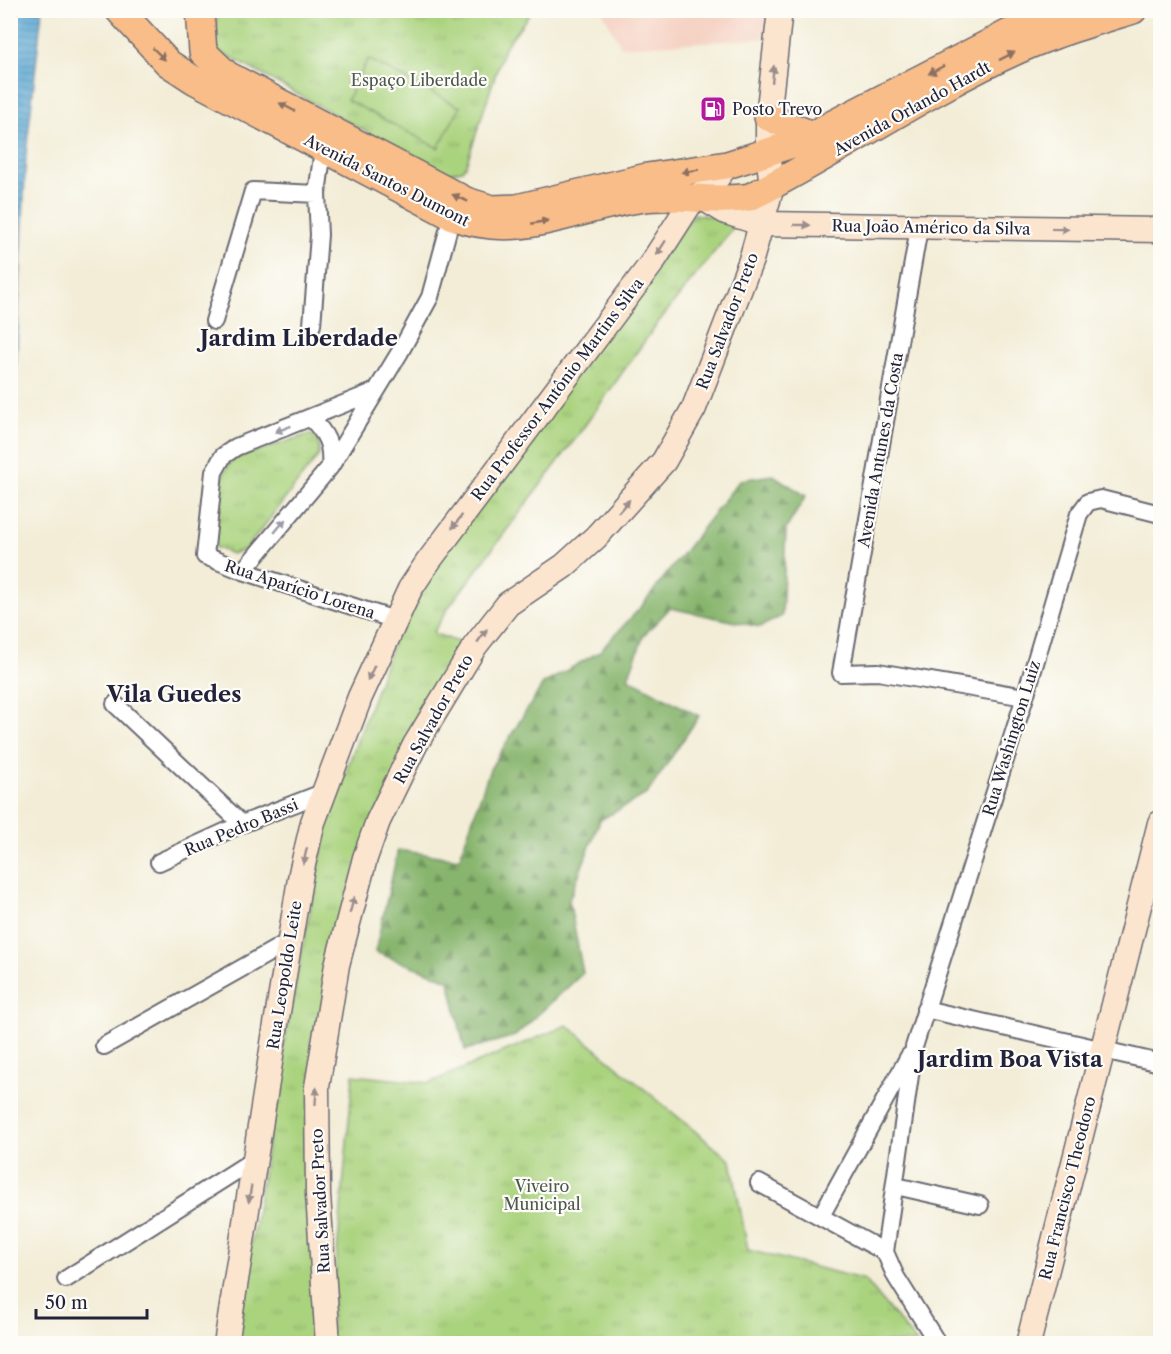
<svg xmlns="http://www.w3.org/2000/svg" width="1171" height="1354" font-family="'Libre Caslon Text',serif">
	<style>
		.built { fill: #f5d2c3 }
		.forest { fill: url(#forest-firs); stroke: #546c54; stroke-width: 1.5 }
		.park { fill: url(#park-tufts); stroke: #667a5c; stroke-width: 1.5 }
		.pitch { fill: #aad37e; stroke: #667a5c; stroke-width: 1.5 }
		.water { fill: url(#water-rules); stroke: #3e6486; stroke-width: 1.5 }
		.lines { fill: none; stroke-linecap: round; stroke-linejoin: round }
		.street-casing { stroke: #6b6972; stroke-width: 20 }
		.secondary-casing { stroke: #6b6972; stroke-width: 27 }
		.primary-casing { stroke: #6b6972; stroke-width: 30 }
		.street { stroke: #fff; stroke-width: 16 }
		.secondary { stroke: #fce5cf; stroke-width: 24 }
		.primary { stroke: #f8bd88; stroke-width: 27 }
		.oneway { fill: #8d7062 }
		.oneway2 { fill: #9a8d8c }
		.oneway3 { fill: #9c9ca7 }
		.labels { text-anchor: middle; stroke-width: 4.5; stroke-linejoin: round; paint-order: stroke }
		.park-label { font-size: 16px; fill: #4b574f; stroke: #fdfcf7 }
		.street-label { font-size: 16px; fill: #22223b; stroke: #fdfcf7 }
		.poi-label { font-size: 16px; fill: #22223b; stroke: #fdfcf7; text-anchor: start }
		.district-label { font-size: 22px; font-weight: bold; fill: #22223b; stroke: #fdfcf7 }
	</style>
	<defs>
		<pattern id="forest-firs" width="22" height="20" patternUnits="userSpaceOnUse" patternTransform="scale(1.5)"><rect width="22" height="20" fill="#87b56d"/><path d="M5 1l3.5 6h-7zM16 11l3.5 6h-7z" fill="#6e935b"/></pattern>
		<pattern id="park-tufts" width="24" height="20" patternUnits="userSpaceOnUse" patternTransform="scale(1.5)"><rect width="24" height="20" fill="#aad37e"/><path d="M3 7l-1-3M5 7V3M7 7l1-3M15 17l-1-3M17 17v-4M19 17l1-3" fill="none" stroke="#92b56e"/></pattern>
		<pattern id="water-rules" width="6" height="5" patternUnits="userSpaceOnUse" patternTransform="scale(1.5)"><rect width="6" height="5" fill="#59a6d2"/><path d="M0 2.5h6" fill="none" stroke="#4987ac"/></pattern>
	</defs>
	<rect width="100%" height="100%" fill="#fdfcf7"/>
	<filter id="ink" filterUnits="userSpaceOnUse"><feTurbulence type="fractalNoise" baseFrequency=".0167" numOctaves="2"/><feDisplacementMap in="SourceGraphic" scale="12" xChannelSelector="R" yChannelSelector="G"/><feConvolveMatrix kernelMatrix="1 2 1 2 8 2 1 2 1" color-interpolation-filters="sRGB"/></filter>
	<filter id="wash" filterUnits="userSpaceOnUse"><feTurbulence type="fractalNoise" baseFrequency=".008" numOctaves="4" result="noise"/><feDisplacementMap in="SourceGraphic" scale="24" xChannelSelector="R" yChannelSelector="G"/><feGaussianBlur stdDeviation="1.35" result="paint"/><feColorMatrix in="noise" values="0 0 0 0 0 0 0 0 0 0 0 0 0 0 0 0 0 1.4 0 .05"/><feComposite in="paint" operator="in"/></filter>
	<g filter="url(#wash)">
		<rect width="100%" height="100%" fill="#f3edd7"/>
		<path class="built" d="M602,11H778L775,38L621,47Z"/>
		<path class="forest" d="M773,475L806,496L786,529L782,616L760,627L670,608L644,635L628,678L699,716L647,794L600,820L569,900L583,973L515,1036L465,1050L449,980L375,952L398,850L459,859L490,769L543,684L599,652L641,607L740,480Z"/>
		<path class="park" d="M218,11H532L504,48L466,165L462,170L443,174L219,51L215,43Z
			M694,214L739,221L656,325L576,438L448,608L433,633L466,645L427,704L330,965L317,1343L235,1344L283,1050L327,823L413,589Z
			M310,434L319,441V455L246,549L232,554L214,547L212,542C215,521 217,464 238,457Z
			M567,1025L731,1161L748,1250L865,1280L917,1343L329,1344L353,1075L429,1083Z"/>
		<path class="pitch" d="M368,59L460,107L438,148L347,100Z"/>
		<path class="water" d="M11,10L42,11L26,155L11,477Z"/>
	</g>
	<g filter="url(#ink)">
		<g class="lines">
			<g class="street-casing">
				<path id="street" d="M919,228L841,673L878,672L1025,697
					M214,321L253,191L317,194
					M312,325L319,235L317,194L323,149
					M376,391L236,447L223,456L214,472L205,556L243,571L395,620
					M311,418C326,434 332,444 330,466
					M243,571L330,467L400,352L430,297L452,216
					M115,704L242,824
					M159,862L242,824L322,793
					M925,1009L1160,1063
					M104,1046L290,941
					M759,1183L885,1252L896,1277L938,1344
					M896,1186L980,1205
					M821,1216L909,1056
					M885,1252L914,1047L1025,697L1079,514L1088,502L1101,499L1160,514
					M66,1279L255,1159"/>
			</g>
			<g class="secondary-casing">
				<path id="secondary" d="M706,200L726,212L763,224L1160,230
					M226,1344L277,1018L301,873L313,822L360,697L410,589L428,562L652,263L693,199L709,188L727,165
					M328,1344L318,1194L317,1087L337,965L365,858L378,821L415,745L475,646L508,604L564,566L596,537L664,461L694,408L751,260L772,186L768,153V117L780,10
					M1028,1344L1160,823"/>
			</g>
			<g class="primary-casing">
				<path id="primary" d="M119,10L168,63L194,80L452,216C523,243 575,206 645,198C680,194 715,203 750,197C841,151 926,91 1020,49C1056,33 1094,22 1133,10
					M200,10L203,52L227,75L466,201L492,209L517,208L647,177L727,165L796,143L1009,33L1065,10
					M768,117L812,135"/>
			</g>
			<use href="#street" class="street"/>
			<use href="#secondary" class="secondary"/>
			<use href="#primary" class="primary"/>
		</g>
		<defs><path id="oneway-solid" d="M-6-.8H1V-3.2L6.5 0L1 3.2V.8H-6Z" transform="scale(1.5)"/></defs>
		<g class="oneway">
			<use href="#oneway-solid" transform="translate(159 54) rotate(44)"/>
			<use href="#oneway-solid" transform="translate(1007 56) rotate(-27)"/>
			<use href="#oneway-solid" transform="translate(936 70) rotate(152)"/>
			<use href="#oneway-solid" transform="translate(287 107) rotate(-152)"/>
			<use href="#oneway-solid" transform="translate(690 171) rotate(171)"/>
			<use href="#oneway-solid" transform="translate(460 198) rotate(-156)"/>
			<use href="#oneway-solid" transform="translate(540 222) rotate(-11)"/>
		</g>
		<g class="oneway2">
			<use href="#oneway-solid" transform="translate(773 74) rotate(-84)"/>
			<use href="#oneway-solid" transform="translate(802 225) rotate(1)"/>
			<use href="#oneway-solid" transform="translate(1060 229) rotate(1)"/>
			<use href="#oneway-solid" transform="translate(661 248) rotate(123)"/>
			<use href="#oneway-solid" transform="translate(624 506) rotate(-48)"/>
			<use href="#oneway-solid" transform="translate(457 522) rotate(127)"/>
			<use href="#oneway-solid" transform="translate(482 636) rotate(-54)"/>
			<use href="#oneway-solid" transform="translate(371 673) rotate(114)"/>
			<use href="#oneway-solid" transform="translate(305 856) rotate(103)"/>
			<use href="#oneway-solid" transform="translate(352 905) rotate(-75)"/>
			<use href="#oneway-solid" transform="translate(316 1096) rotate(-86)"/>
			<use href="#oneway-solid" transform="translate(250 1194) rotate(99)"/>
		</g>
		<g class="oneway3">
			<use href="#oneway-solid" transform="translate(283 429) rotate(159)"/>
			<use href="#oneway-solid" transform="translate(280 526) rotate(-50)"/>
		</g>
	</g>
	<defs>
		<g id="fuel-square" transform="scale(1.35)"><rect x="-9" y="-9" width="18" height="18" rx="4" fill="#b5179e" stroke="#fdfcf7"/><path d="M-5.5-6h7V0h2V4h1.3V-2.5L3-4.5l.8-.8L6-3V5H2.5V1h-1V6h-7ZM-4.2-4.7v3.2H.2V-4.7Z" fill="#fff"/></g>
	</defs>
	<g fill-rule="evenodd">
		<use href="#fuel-square" x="713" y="109"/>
	</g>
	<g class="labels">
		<g class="park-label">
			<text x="419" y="86">Espaço Liberdade</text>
			<text x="542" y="1192">Viveiro<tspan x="542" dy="18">Municipal</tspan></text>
		</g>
		<g class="street-label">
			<text transform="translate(912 108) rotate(-29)" y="6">Avenida Orlando Hardt</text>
			<text transform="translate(387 180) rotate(27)" y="6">Avenida Santos Dumont</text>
			<text transform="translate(931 227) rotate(1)" y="6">Rua João Américo da Silva</text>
			<text transform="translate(727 321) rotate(-69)" y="6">Rua Salvador Preto</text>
			<text transform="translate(557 389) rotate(-53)" y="6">Rua Professor Antônio Martins Silva</text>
			<text transform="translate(880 450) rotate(-80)" y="6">Avenida Antunes da Costa</text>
			<text transform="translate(300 589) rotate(18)" y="6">Rua Aparício Lorena</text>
			<text transform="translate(433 719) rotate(-61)" y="6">Rua Salvador Preto</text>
			<text transform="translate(1011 738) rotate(-73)" y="6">Rua Washington Luiz</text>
			<text transform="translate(241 827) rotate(-23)" y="6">Rua Pedro Bassi</text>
			<text transform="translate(284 975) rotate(-81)" y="6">Rua Leopoldo Leite</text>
			<text transform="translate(1067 1188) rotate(-76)" y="6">Rua Francisco Theodoro</text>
			<text transform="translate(320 1201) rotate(-93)" y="6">Rua Salvador Preto</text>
		</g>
		<g class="poi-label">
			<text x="732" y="115">Posto Trevo</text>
		</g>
		<g class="district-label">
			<text x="299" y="346">Jardim Liberdade</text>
			<text x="174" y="702">Vila Guedes</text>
			<text x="1010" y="1067">Jardim Boa Vista</text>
		</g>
	</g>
	<rect width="1171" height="1354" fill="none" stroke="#fdfcf7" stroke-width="36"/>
	<path d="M36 1309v9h111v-9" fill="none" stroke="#22223b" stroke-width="3"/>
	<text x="45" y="1309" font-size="18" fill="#22223b" stroke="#fdfcf7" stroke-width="4.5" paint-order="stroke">50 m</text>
</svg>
